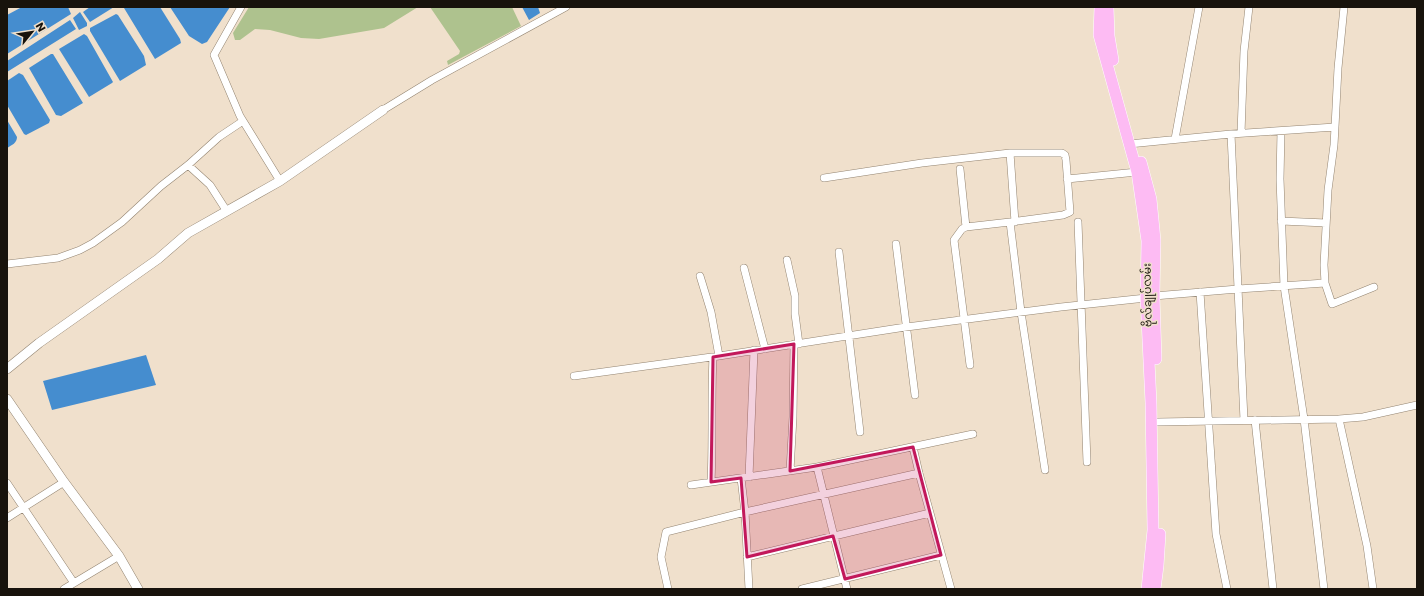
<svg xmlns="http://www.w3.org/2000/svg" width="1424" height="596" font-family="Poppins,'Noto Sans Myanmar',sans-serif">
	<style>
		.green { fill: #aec28e }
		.water { fill: #458dcf }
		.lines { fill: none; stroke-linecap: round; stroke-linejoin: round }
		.minor-casing { stroke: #938471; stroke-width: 8 }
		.tertiary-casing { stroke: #938471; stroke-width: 10 }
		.primary-casing { stroke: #fff; stroke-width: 12 }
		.minor { stroke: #fff; stroke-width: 7 }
		.tertiary { stroke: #fff; stroke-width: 9 }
		.primary { stroke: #fdbbf3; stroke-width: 11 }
		.marked { fill: #c2185b; fill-opacity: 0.2; stroke: #c2185b; stroke-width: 3; stroke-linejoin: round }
		.labels { text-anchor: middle; stroke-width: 3; stroke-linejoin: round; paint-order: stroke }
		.street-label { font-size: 11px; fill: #18130c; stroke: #f0e0cc }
	</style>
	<rect width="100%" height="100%" fill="#f0e0cc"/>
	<path class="green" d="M249,7H418L384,28L319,39L301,38L270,30L255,29L240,40H235L233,33Z
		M430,7H512L521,26L448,65L447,61L459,54L460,51Z"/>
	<path class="water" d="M22,7H68L71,14L7,54V15Z
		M90,7H114L90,22L83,12Z
		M125,7H160L180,39L181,43L155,59L124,8Z
		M170,7H230L207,42L202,44L189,36Z
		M522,7H538L540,13L529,20Z
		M80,12L87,23V26L79,30L73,18Z
		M116,14L118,15L144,56L146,65L120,81L90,31V28Z
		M70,20L76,29L7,72V61Z
		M84,34L87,36L113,82L112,83L89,97L59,49Z
		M51,54H53L83,103L61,116L56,115L29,68Z
		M19,73L23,75L50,120L49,123L26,135L24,134L7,105V81Z
		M7,120L17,137C17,143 12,145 7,148Z
		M146,355L156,385L52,410L43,381Z"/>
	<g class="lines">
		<g class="minor-casing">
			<path id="minor" d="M241,7L214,55L240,116L280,181
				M383,110L432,80L566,7
				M1335,127L1334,145L1328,190L1324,265L1325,283L1332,304L1374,287
				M1281,131L1280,179L1284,286L1304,419L1324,589
				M1241,133L1244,51L1249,7
				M1231,134L1244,420
				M1175,139L1199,7
				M1129,144L1231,134L1335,127L1338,68L1344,7
				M1010,153L1015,222
				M188,165L210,185L226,210
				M960,169L966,227
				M824,178L922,163L1010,153H1062L1065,155L1066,160L1070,212L1063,215L1010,222L1021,312L1045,470
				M1067,179L1137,172
				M1281,221L1326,223
				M1078,222L1087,462
				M896,244L915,395
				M839,252L860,432
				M787,260L795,296V314L799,344
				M7,264L58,258L80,250L93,243L122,222L161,186L188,165L219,137L243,121
				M744,268L765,349
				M700,276L711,312L719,356
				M1200,292L1216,534L1227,589
				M1154,296L1238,289L1325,283
				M970,365L954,240L962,229L966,227L1010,222
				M574,376L719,356L899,328L1061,307L1146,298
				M1339,419L1363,417L1417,405
				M1255,420L1273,589
				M1158,422L1339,419L1367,546L1373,589
				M913,447L919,473L951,589
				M817,467L847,589
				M790,471L793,417L794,344
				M749,477L754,350
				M741,478L745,512L749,589
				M711,482C713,440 711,398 713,357
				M7,483L74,583
				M691,485L817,467L973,434
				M7,518L64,482
				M747,557L930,513
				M64,589L119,556
				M668,589L661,557L666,532L745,512L919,473
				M802,589L941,555"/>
		</g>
		<g class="tertiary-casing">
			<path id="tertiary" d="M7,369L39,343L158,259L188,233L280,181L383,110
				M7,399L64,482L119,556L138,589"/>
		</g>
		<g class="primary-casing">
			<path id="primary" d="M1100,7L1099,35L1137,172L1147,241L1146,298L1151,403L1153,530L1147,589
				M1108,7L1109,36L1113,60
				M1141,162L1151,199L1155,240L1154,296L1156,359
				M1155,589L1158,566L1160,534"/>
		</g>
		<use href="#minor" class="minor"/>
		<use href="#tertiary" class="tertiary"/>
		<use href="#primary" class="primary"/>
	</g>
	<path class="marked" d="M794,344L790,471L913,447L941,555L845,579L833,536L747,557L741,478L711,482L713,357Z"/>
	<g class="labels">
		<g class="street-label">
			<text transform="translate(1147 295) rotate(-91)" y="4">ဗိုလ်ချုပ်လမ်း</text>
		</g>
	</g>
	<rect width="1424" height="596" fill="none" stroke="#18130c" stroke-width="16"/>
	<g transform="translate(32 32) rotate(60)" stroke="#f0e0cc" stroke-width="3" paint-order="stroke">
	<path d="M0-3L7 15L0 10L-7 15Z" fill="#18130c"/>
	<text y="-6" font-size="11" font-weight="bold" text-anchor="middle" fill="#18130c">N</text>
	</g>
</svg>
